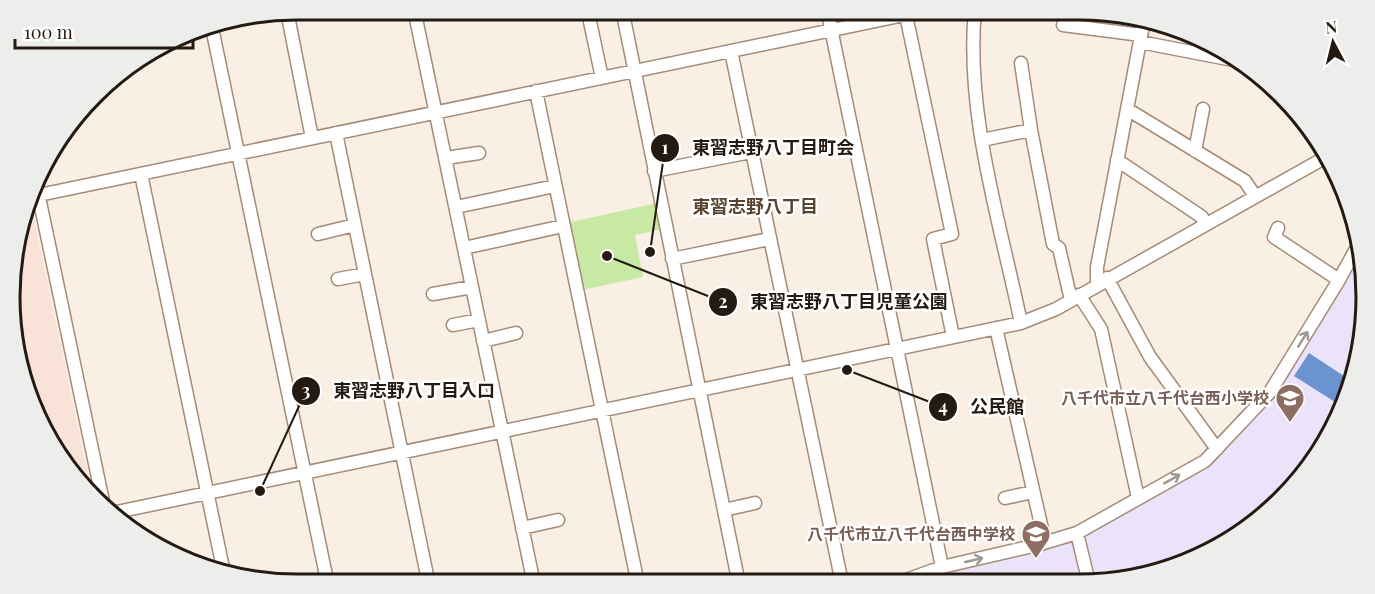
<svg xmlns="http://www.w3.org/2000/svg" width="1375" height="594" font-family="'Playfair Display','Noto Sans JP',serif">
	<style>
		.industrial { fill: #f9e2d7 }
		.education { fill: #eae3f9 }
		.green { fill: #c7e9a3 }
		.water { fill: #6b93cf }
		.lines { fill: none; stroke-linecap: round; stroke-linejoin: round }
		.minor-casing { stroke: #a68b76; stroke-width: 15 }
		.minor { stroke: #fff; stroke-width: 12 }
		.oneway { stroke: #9c9894 }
		.labels { text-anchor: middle; stroke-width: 5; stroke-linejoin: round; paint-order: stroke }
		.education-label { font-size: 16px; font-weight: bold; fill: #785e54; stroke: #fff; text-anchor: end }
		.neighbourhood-label { font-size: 18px; font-weight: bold; fill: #5a432f; stroke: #fff }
		.rim { fill: none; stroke: #241a12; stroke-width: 3 }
		.leader { fill: none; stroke: #241a12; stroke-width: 2 }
		.callout-dot { fill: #241a12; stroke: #fff; stroke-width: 2 }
		.mark-label { font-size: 18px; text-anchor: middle; font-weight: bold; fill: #fff }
		.callout-label { font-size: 18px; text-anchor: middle; font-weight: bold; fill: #241a12; stroke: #fff; stroke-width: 5; stroke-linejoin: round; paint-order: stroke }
	</style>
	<rect width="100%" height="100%" fill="#faefe5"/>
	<path class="industrial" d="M30,200L92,495L47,441L12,335L14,241Z"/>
	<path class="education" d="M1359,254L1365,279L1351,390L1317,457L1254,525L1189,563L1116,582L1094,583L1084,537L1086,533L1221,452Z
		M1068,540H1074L1084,583H911L943,572Z"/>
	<path class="green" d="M657,203L663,229L635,235L643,277L582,290L567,223Z"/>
	<path class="water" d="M1309,353L1350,380L1335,402L1294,376Z"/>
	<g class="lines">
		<g class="minor-casing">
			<path id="minor" d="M414,9L534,584
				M622,9L739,584
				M827,9L942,567
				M975,9C965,114 1000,221 1021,323
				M287,11L312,138
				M906,15L952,234L933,239L953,337
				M589,17L602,78
				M211,23L328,585
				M1063,25L1141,35
				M1140,42L1233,60
				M731,51L842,583
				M1021,63L1031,130L1053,244L1059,248L1071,300
				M536,91L638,584
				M1127,109L1245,181L1255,196
				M336,133L429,585
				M982,140L1031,130
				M1195,151L1203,109
				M446,158L479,153
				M1117,160L1202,217L1204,224
				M654,171L751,152
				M141,174L224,573
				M36,183L105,511
				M39,195L933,9
				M456,207L555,186
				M1278,228L1274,237L1339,280
				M318,234L355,225
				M464,248L563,226
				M672,259L769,239
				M1107,278L1150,357L1217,449
				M338,279L365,274
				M1097,285V267L1144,20
				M433,294L472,287
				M1079,295L1101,329L1138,498
				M453,325L479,320
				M996,328L1045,542
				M483,341L516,333
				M1005,498L1033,492
				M724,510L755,503
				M107,514L1021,323L1056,309L1326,157
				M522,528L558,520
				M1077,533L1089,583
				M898,583L942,567L1037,545L1077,533L1205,461L1270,392L1339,280L1357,247"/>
		</g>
		<use href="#minor" class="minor"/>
	</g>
	<defs><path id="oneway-shaft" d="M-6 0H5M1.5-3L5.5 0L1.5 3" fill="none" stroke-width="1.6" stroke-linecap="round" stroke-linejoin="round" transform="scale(1.5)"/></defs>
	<g class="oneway">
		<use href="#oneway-shaft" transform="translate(1303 339) rotate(-58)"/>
		<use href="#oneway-shaft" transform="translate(1172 479) rotate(-29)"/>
		<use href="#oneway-shaft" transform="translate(974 560) rotate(-13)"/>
	</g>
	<defs>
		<g id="school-pin" transform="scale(1.5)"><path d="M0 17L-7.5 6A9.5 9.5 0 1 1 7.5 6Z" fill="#8d6e63" stroke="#fff"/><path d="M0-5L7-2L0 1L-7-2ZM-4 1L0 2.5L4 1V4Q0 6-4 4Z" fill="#fff"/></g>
	</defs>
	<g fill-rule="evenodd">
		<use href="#school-pin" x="1290" y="398"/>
		<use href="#school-pin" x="1036" y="534"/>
	</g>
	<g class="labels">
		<g class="education-label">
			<text x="1269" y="404">八千代市立八千代台西小学校</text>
			<text x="1015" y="540">八千代市立八千代台西中学校</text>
		</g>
		<g class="neighbourhood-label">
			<text x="755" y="213">東習志野八丁目</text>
		</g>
	</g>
	<path d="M0 0H1375V594H0ZM297 20H1079A277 277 0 0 1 1356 297V297A277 277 0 0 1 1079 574H297A277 277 0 0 1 20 297V297A277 277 0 0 1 297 20Z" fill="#ededec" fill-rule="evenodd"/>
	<path class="rim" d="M297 20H1079A277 277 0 0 1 1356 297V297A277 277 0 0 1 1079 574H297A277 277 0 0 1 20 297V297A277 277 0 0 1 297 20Z"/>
	<path class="leader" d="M650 252L665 148M607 256L723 302M260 491L306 391M847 370L943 407"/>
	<g class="callout-dot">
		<circle cx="650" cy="252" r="6"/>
		<circle cx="607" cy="256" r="6"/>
		<circle cx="260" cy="491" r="6"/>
		<circle cx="847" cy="370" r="6"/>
		<circle cx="665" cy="148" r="15"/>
		<circle cx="723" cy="302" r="15"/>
		<circle cx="306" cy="391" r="15"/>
		<circle cx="943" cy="407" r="15"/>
	</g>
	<g class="mark-label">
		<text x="665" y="154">1</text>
		<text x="723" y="308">2</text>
		<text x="306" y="397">3</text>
		<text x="943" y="413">4</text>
	</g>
	<g class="callout-label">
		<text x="773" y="154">東習志野八丁目町会</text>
		<text x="849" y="308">東習志野八丁目児童公園</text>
		<text x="414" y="397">東習志野八丁目入口</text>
		<text x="997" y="413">公民館</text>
	</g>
	<g transform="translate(1333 42) rotate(353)" stroke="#ffffff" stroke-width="4.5" paint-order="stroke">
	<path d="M0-4.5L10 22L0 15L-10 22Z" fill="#241a12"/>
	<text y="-9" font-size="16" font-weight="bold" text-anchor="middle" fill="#241a12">N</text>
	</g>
	<path d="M15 39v9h178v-9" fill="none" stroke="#241a12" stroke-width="3"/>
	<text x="24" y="39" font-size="18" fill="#241a12" stroke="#ffffff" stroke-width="4.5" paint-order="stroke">100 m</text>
</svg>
